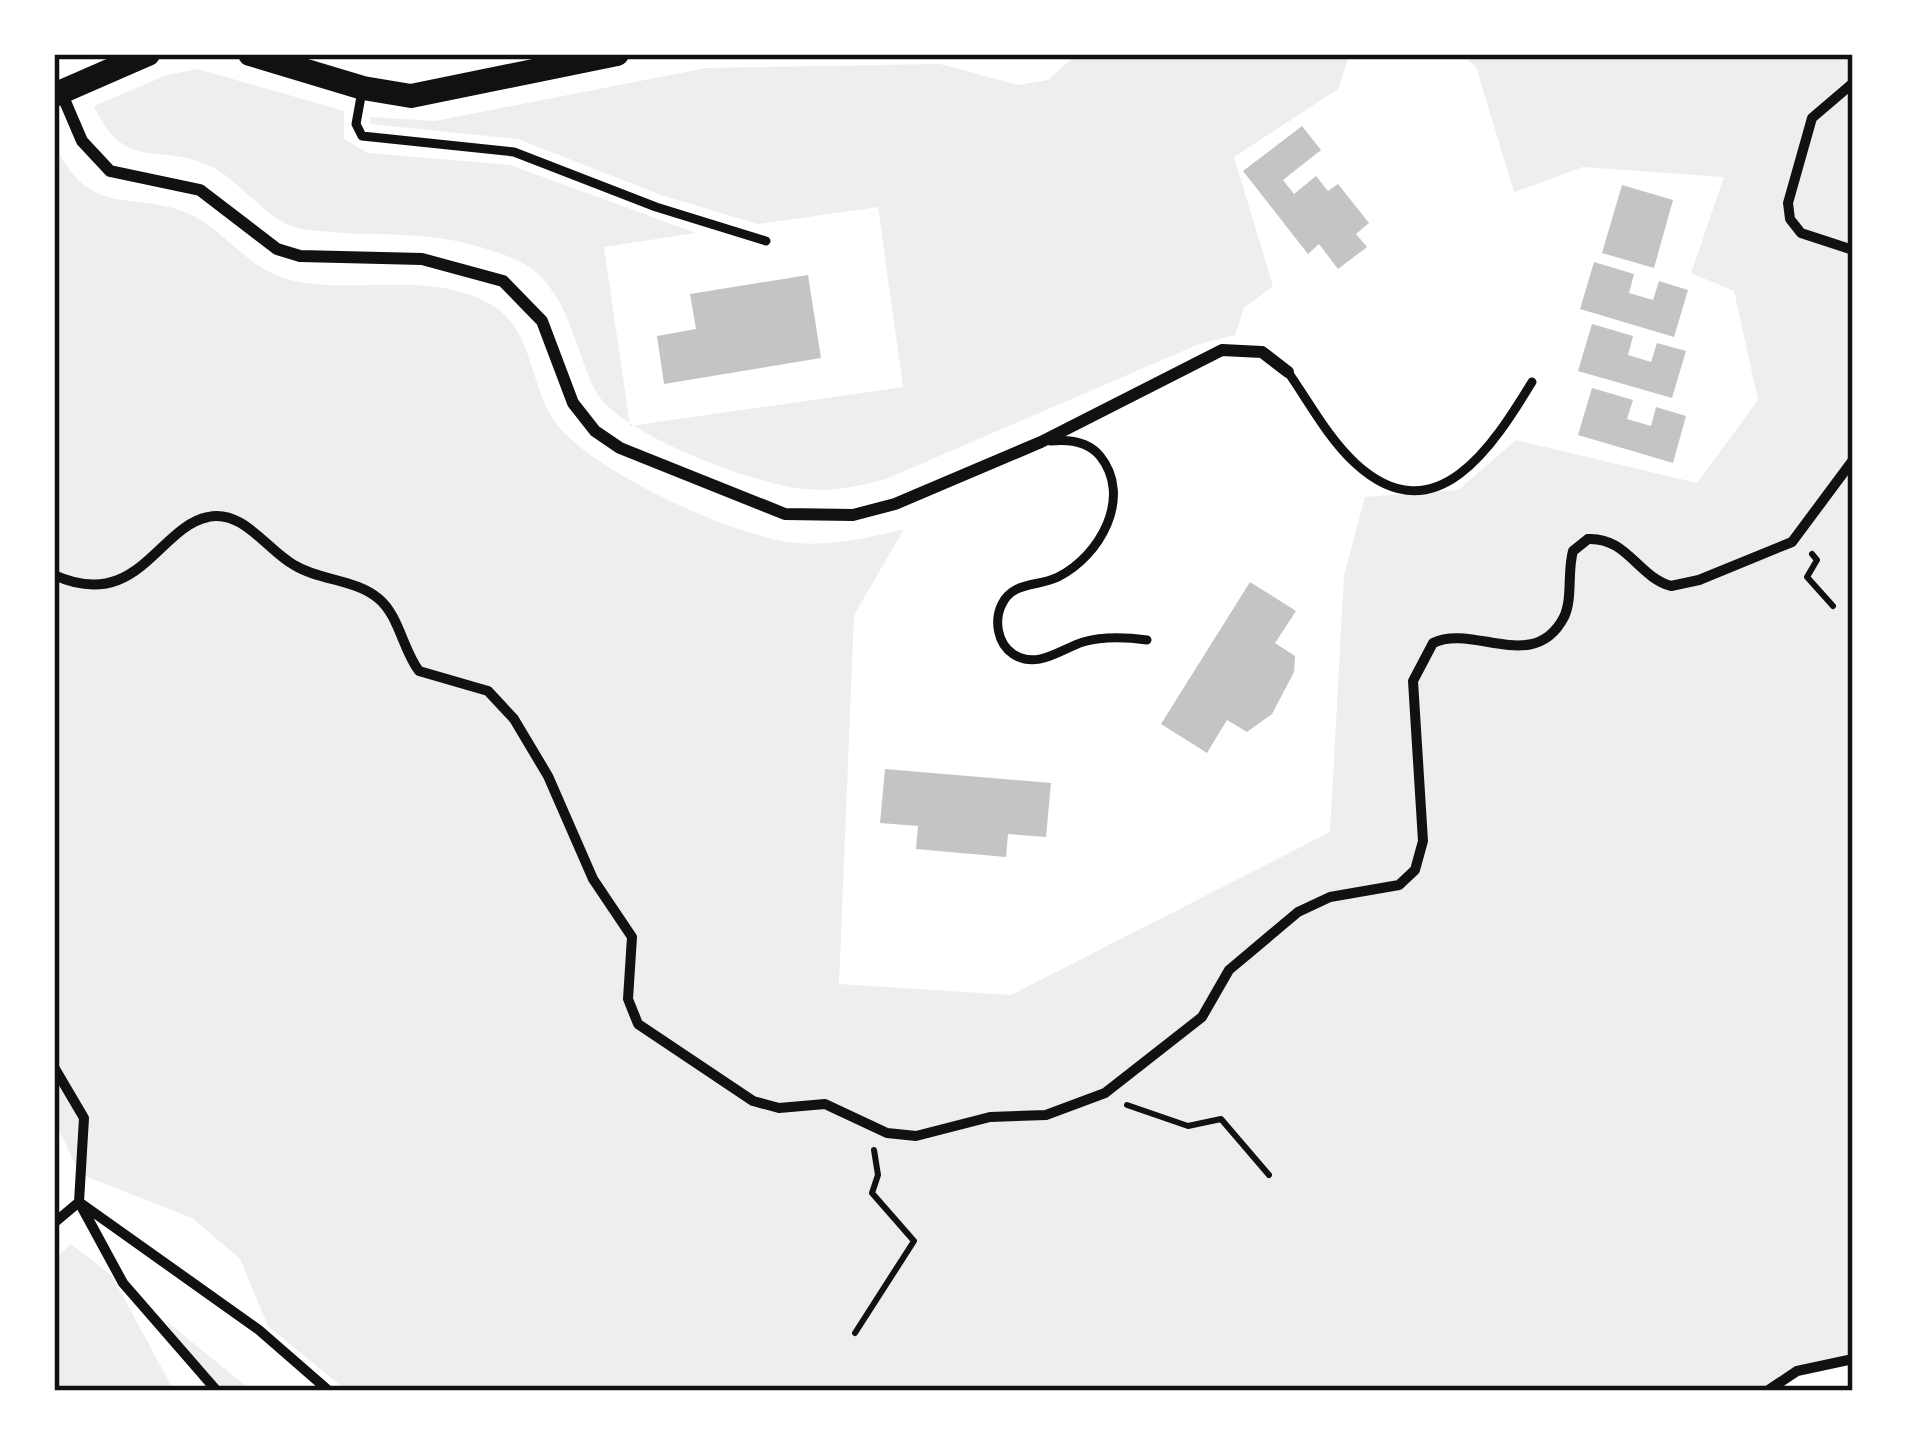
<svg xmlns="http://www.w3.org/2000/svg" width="1907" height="1445" font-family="Helvetica,sans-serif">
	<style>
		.green { fill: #eee }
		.building { fill: #c4c4c4 }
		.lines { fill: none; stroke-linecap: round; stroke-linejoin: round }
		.path { stroke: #111; stroke-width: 6 }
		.service { stroke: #111; stroke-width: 9 }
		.pedestrian { stroke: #111; stroke-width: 10 }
		.minor { stroke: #111; stroke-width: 12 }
		.secondary { stroke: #111; stroke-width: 24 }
		.neatline { fill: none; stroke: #111; stroke-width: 4.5 }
	</style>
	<rect width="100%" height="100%" fill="#fff"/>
	<path class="green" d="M1077,54H1350L1338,89L1234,157L1273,286L1244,308L1235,335L1199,344L886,479C859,486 834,492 805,489C756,485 617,434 595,390C572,342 567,279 510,257C428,225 382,240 303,229C271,225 243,184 214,168C160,140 125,175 94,106L167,75L198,69L344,111V139L368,153L510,165L696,233L604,247L630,426L903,387L878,207L758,224L661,195L518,139L370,124V117L435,121L706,68L940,64L1018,85L1048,80Z
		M1461,54H1853V1354L1780,1377L1756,1391H347L268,1326L240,1259L192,1218L80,1174L54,1120V142C89,225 141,186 197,218C233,239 251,272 295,281C359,294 432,270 492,305C531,328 530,380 551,416C581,468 736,538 796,543C833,546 869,538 904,529L854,615L839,984L1011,995L1330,832L1344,575L1365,497L1458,490L1516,440L1697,483L1758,400L1734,291L1691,273L1724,177L1583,167L1514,192L1476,67Z
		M71,1244L112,1276L174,1391H54V1259Z
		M165,1320L252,1391H206Z"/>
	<path class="building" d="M1302,126L1321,150L1283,180L1294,194L1316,176L1328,191L1338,184L1369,223L1356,234L1367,247L1338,269L1319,244L1308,254L1243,171Z
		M1622,185L1673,200L1654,268L1602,253Z
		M1594,262L1634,274L1629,293L1653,300L1659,281L1688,290L1674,337L1580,309Z
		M808,275L821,358L664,384L657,336L696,329L690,294Z
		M1592,324L1633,336L1628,355L1651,362L1657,343L1686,351L1672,398L1578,371Z
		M1592,388L1633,400L1627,419L1651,426L1656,407L1686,416L1673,463L1578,435Z
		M1250,582L1296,611L1275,643L1295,656L1294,672L1272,714L1247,732L1227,720L1207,753L1161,724Z
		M885,769L1051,783L1046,837L1008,834L1006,857L916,849L918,826L880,823Z"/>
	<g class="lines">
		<path class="path" d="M1812,554L1817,560L1807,577L1833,606
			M1127,1105L1188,1126L1221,1119L1269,1175
			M855,1333L914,1241L872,1193L878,1175L874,1150"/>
		<path class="service" d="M362,91L356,124L362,136L514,152L656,207L766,241
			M1288,372C1309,402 1328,438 1355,463C1436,538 1494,444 1532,382
			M1050,441C1069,439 1088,441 1100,456C1133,497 1100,556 1058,577C1038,587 1013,581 1002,604C994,620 997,643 1013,654C1037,670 1061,649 1083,642C1104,636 1125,637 1147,640"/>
		<path class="pedestrian" d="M1853,83L1812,118L1788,203L1790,219L1801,233L1853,250
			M54,575C138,613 158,527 208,517C243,509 267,550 294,565C320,581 356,579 379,599C399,616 403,650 419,671L488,691L514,719L548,776L593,879L632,937L628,999L638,1024L753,1101L779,1108L825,1104L887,1133L916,1136L990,1117L1046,1115L1105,1093L1202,1017L1229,970L1298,912L1330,897L1399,885L1415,870L1423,841L1413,681L1433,643C1473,623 1534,675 1564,617C1573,598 1567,572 1573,551L1588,539C1627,537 1638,577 1671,586L1699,580L1792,542L1853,460
			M54,1067L84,1118L79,1202L123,1283L217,1391
			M54,1223L79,1202L259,1330L329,1391
			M1767,1391L1797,1371L1853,1359"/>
		<path class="minor" d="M61,92L82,141L110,171L200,190L277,249L300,256L422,259L503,281L542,321L573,403L595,431L620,448L785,514L853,515L895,504L1041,442L1222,350L1262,352L1288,372"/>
		<path class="secondary" d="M250,54L363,88L411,96L617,54
			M54,95L148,54"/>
	</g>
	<rect width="1907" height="1445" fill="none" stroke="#ffffff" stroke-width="114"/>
	<rect x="57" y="57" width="1793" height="1331" class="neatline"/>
</svg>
